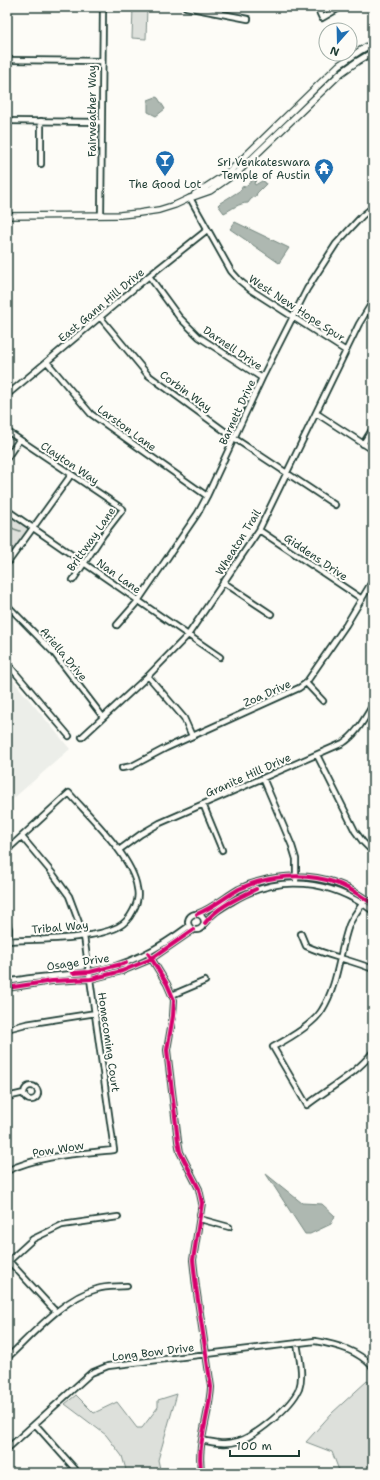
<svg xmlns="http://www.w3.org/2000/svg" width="380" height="1480" font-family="'Shantell Sans',sans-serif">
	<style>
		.built { fill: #eceee9 }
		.green { fill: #dde0db; stroke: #7e8e88 }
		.water { fill: #aeb8b1; stroke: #75877f }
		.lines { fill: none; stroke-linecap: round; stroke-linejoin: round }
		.stream { stroke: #75877f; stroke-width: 1.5 }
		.minor-casing { stroke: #1f3d34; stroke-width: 8 }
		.major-casing { stroke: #1f3d34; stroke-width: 8 }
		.minor { stroke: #fdfcf7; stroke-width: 4.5 }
		.major { stroke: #fdfcf7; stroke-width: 5.5 }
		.cycleway-casing { stroke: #fdfcf7; stroke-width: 6 }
		.cycleway { stroke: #d6006c; stroke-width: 4 }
		.labels { text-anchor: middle; stroke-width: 4; stroke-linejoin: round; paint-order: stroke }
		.street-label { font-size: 11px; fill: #1f3d34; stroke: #fdfcf7 }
		.poi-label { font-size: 11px; fill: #1f3d34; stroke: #fdfcf7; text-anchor: end }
	</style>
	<rect width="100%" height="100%" fill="#fdfcf7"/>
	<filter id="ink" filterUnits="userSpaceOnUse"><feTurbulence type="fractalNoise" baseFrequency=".025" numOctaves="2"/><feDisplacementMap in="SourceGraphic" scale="8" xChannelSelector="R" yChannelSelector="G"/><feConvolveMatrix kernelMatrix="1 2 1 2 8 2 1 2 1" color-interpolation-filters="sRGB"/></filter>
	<g filter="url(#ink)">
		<path class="built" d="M7,673L70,749L7,804Z"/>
		<path class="green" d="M133,7H147L146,39L132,38Z
			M7,514L28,527L29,529L11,557L7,554Z
			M367,1381L370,1383L372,1381L373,1383V1473H340L332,1452L306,1442L332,1413Z
			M177,1394L158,1460L161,1473H127L122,1456L106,1435L65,1404L76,1395L94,1413L117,1402L137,1428H142L158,1407V1400Z"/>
		<path class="water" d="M156,97L158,98L165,109L156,116L148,112V100Z
			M255,178L257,180L254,183L255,185L262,181L265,182L266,184L257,193L256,196L251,199L248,203C239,203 232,209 224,213L218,205L220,203L241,190L242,187L247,185Z
			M235,222L289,248L279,263L230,229Z
			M266,1174L302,1203L322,1204L335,1216L331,1224L310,1234H305Z"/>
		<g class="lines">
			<path class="stream" d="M7,524L14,529L20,531"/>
			<g class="minor-casing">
				<path id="minor" d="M186,7L248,19
					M317,7L322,18L341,7
					M220,13L221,7
					M7,60L102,61
					M7,121L101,122
					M41,121V164
					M190,198L231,271L240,281L251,290L346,351
					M101,215L103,7
					M149,276L179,317L199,337L262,378
					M100,317L148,375L234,438L335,505
					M47,362L91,414L207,496
					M7,395L149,276L207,230
					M316,413L373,450
					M7,431L123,509L103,535L73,580
					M363,444L373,428
					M7,458L19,440
					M7,510L220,657
					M259,530L362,599
					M7,564L71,475
					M223,582L271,614
					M7,605L54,653L103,717
					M117,625L138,601L198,513L207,496L262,378L307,289L336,244L362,216L373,207
					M7,663L69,736
					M148,676L184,718L192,736
					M306,683L323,701
					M82,737L148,676L188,635L259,530L359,324L373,301
					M317,755L355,831L363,842L373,852
					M122,768L132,766L166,748L299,688L306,683L346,625L373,580
					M263,778L292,846L296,859V880
					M203,804L222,850
					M7,850L69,793C89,816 133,857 137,888C139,896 137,904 133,911C130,917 124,924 118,927C92,940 37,939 7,941
					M119,850L141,834L160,823L343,743C357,734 364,719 373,705
					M366,899C360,907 353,916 349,925C339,953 338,985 322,1010C313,1025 288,1039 273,1047L307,1105C329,1088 356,1074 373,1052
					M188 922a8 8 0 1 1 16 0a8 8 0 1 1-16 0Z
					M197,914C213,908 225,897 239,889C268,875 306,872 336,883C349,887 361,896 373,904
					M7,922L9,929V941
					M205,923C212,913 223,907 233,901C279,873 331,880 373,911
					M301,934L306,946C328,956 351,960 373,969
					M148,953L167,984L174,1000L173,1016L167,1050L178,1141L180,1152L199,1189L202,1203L193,1260L196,1287L211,1387C210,1413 195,1450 202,1473
					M7,982C34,976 62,976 90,972C128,966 158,949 189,926
					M7,988L52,981L91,979L122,971L151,959L193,930
					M172,995L205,981
					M7,1029L26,1024L96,1013
					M24 1093a7 7 0 1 1 14 0a7 7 0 1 1-14 0Z
					M7,1097L24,1093
					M7,1171C40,1155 78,1154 114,1150L84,936L69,896L53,874L22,837
					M200,1219L229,1227
					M7,1259L56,1312
					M9,1261L33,1239L62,1225L118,1217
					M7,1358C32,1335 63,1298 97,1289C106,1286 117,1287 127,1286
					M35,1424L75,1469
					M202,1440C215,1443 227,1445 239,1441C257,1435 291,1407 299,1389C304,1375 299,1357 297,1343
					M7,1449L91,1373L108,1366L315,1341C338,1345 357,1350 373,1367"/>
			</g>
			<g class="major-casing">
				<path id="major" d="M195,194L229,172L339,65L361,50L373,43
					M7,216L120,215L139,213L159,210L175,205L190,198L210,191L239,171L341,73L358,61L373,52"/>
			</g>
			<use href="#minor" class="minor"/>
			<use href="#major" class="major"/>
			<g class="cycleway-casing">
				<path id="cycleway" d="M197,914C213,908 225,897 239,889C268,875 306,872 336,883C349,887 361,896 373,904
					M205,923C217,907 238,898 256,889
					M148,953L167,984L174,1000L173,1016L167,1050L178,1141L180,1152L199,1189L202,1203L193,1260L196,1287L211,1387C210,1413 195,1450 202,1473
					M73,973L90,972L126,963
					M7,988L52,981L91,979L122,971L151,959L193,930"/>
			</g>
			<use href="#cycleway" class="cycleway"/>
		</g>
	</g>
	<defs>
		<g id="bar-pin" transform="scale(1)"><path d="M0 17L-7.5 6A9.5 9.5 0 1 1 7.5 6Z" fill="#1f6fb2" stroke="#fdfcf7"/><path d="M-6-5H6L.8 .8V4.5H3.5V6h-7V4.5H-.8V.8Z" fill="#fff"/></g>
		<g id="temple-pin" transform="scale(1)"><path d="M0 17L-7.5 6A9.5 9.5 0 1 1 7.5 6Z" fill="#1f6fb2" stroke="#fdfcf7"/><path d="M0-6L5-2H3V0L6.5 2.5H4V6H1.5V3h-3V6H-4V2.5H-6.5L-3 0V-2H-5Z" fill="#fff"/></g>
	</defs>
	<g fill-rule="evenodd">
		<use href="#bar-pin" x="165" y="160"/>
		<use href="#temple-pin" x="324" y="168"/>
	</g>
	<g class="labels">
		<g class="street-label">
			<text transform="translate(92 111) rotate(-90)" y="4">Fairweather Way</text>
			<text transform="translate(101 305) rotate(-40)" y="4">East Gann Hill Drive</text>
			<text transform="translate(297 308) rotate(33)" y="4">West New Hope Spur</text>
			<text transform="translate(233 348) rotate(34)" y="4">Darnell Drive</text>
			<text transform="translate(186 391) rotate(36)" y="4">Corbin Way</text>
			<text transform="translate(237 412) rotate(-65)" y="4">Barnett Drive</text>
			<text transform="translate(127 428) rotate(36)" y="4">Larston Lane</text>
			<text transform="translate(70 463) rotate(34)" y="4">Clayton Way</text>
			<text transform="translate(91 539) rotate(-55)" y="4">Brittway Lane</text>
			<text transform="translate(238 542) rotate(-58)" y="4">Wheaton Trail</text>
			<text transform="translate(316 557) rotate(34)" y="4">Giddens Drive</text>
			<text transform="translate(119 576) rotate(35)" y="4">Nan Lane</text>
			<text transform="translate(64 654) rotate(50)" y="4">Ariella Drive</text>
			<text transform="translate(267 693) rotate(-24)" y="4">Zoa Drive</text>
			<text transform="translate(248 775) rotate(-24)" y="4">Granite Hill Drive</text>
			<text transform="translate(60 927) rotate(-5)" y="4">Tribal Way</text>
			<text transform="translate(78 962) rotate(-8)" y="4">Osage Drive</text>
			<text transform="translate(109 1042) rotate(82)" y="4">Homecoming Court</text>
			<text transform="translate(58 1149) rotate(-9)" y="4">Pow Wow</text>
			<text transform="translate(153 1352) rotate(-7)" y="4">Long Bow Drive</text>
		</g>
		<g class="poi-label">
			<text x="310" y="166">Sri Venkateswara<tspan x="310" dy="13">Temple of Austin</tspan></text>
			<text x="165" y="188" text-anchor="middle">The Good Lot</text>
		</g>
	</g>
	<rect width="380" height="1480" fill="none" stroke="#fdfcf7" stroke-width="24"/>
	<rect x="12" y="12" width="356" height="1456" fill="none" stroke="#1f3d34" stroke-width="1.5" filter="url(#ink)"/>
	<g transform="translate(338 42) rotate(200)"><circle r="19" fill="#fdfcf7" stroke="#a4b0a9"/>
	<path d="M0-3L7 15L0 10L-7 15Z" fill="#1f6fb2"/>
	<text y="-6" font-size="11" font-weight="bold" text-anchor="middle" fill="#1f3d34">N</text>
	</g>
	<path d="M230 1450v6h69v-6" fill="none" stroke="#1f3d34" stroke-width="2"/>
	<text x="236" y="1450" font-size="12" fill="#1f3d34" stroke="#fdfcf7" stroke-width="3" paint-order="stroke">100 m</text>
</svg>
